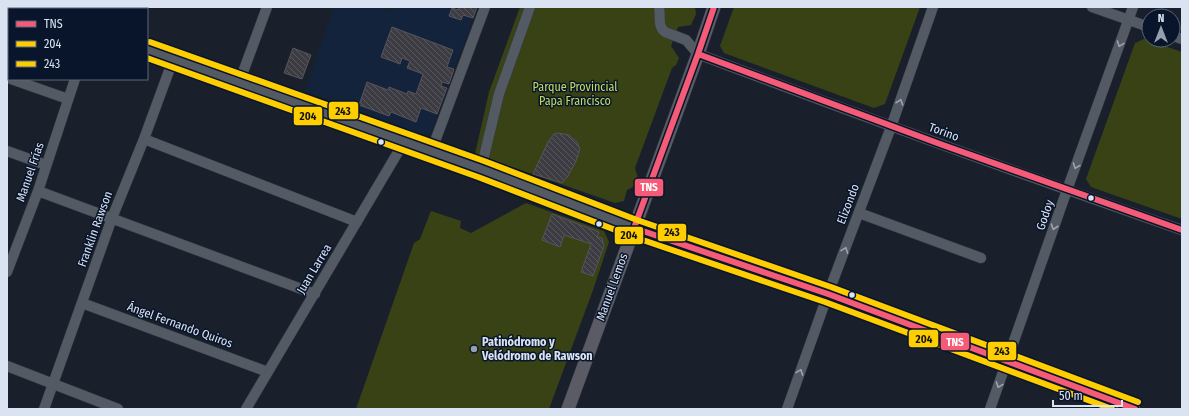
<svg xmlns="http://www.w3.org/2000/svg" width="1189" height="416" font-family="'Fira Sans Condensed',sans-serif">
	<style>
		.built { fill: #14233c }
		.park { fill: #394215 }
		.building { fill: url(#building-back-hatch); stroke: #57535b }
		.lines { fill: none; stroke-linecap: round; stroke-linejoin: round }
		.minor-casing { stroke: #343a44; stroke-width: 11 }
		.major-casing { stroke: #343a44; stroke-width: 14 }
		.minor { stroke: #545a63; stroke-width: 10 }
		.major { stroke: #5b5b65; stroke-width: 13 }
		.bus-1-casing { stroke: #08152a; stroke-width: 9 }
		.bus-2-casing { stroke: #08152a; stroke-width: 9 }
		.bus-3-casing { stroke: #08152a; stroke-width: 9 }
		.bus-1 { stroke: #f55b77; stroke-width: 6 }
		.bus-2 { stroke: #ffce00; stroke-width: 6 }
		.bus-3 { stroke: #ffce00; stroke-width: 6 }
		.oneway { stroke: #9ea5b2 }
		.bus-dot { fill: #dae3f2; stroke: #08152a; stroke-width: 1.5 }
		.poi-dot { fill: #969fad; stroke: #08152a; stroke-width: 1.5 }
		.labels { text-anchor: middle; stroke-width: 3; stroke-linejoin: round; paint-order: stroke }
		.park-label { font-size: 12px; fill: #c4db61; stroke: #08152a }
		.street-label { font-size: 12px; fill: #dae3f2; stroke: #08152a }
		.poi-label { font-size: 12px; font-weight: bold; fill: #dae3f2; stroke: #08152a; text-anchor: start }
		.line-badge { stroke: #08152a; stroke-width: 1.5 }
		.badge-label { font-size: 11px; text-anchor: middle; font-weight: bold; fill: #fff }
		.pale-badge-label { font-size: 11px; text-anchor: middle; font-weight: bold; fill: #111 }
	</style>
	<defs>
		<pattern id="building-back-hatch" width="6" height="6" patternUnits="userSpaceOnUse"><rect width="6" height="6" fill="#3e3c43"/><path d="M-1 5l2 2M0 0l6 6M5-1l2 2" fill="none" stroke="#59585f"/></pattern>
	</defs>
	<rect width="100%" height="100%" fill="#19202c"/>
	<path class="built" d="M334,7H376L390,12L392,7H477L431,132L423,135L305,91Z"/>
	<path class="park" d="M520,7H695L696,14L691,25L678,27L671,46L679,58L676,65L672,68L635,168L638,178L635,186L627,190L624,201L615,203L475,154L489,92Z
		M734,7H920L885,104L874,108L724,53L720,46Z
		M1144,39L1182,52V219L1091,187L1086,179L1135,43Z
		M526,203L604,231L609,242L593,290L549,409H356L414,243L420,239L431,211L461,221L460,228L471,233Z"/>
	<path class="building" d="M459,7H477L473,18L463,15L461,20L449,16L452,8L458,10Z
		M392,27L453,50L447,67L454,69L449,84L442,82L441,86L447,88L437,114L421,108L416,122L391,112L389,116L359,105L367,82L388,90L389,87L407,94L408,91L416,94L423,74L407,68L410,61L402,58L400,64L381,57Z
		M293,48L311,55L302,79L284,73Z
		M558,133L569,135L577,142L580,149L576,161L568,176L562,183L533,174L548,142L554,134Z
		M552,214L599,232L597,237L602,238L604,246L593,276L581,272L591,244L564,235L560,247L542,240Z"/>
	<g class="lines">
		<g class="minor-casing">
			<path id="minor" d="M26,7L31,9
				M659,7C661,17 657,26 665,32L686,40L698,54C859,115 1020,174 1182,230
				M1092,7L1149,27
				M99,9L100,7
				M1173,36L1182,39
				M147,50L481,169L634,228L828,294L1135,409
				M11,79L68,99
				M239,83L267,7
				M144,139L357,222
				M7,151L46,165
				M431,152L485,7
				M481,169L499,94L530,7
				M38,191L315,294
				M859,213L981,258
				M7,272L38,191L75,79
				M82,303L268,372
				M7,366L118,409
				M44,409L112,218L144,139L173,60
				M246,409L404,142
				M787,409L828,294L891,127L933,7
				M990,409L1067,190L1133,7"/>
		</g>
		<g class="major-casing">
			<path id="major" d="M568,409L698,54L714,7"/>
		</g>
		<use href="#minor" class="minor"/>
		<use href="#major" class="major"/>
		<g class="bus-1-casing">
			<path id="bus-1" d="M714,7L698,54L634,228L828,294L1135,409
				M698,54L940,144L1182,230"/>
		</g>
		<g class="bus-2-casing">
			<path id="bus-2" d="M147,58L478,177L631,236L825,302L1112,409"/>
		</g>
		<g class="bus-3-casing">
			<path id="bus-3" d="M150,42L484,161L637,220L831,287L1138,402"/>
		</g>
		<use href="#bus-1" class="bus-1"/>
		<use href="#bus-2" class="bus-2"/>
		<use href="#bus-3" class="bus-3"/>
	</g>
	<defs><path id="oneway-chevron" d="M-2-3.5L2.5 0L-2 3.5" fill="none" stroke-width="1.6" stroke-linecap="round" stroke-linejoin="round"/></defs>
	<g class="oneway">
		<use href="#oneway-chevron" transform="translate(1120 44) rotate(110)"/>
		<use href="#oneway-chevron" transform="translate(900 102) rotate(-71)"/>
		<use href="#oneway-chevron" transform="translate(1076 166) rotate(110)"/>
		<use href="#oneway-chevron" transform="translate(1054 227) rotate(109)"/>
		<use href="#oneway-chevron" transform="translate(845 250) rotate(-69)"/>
		<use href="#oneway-chevron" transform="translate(800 372) rotate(-70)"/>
		<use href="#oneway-chevron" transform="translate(999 385) rotate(110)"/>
	</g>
	<g class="bus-dot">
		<circle cx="381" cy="142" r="3.5"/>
		<circle cx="1091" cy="198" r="3.5"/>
		<circle cx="599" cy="224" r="3.5"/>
		<circle cx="852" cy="295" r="3.5"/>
	</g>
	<circle class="poi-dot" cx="474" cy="349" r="4"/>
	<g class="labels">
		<g class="park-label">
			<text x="575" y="91">Parque Provincial<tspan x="575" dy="14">Papa Francisco</tspan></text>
		</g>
		<g class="street-label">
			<text transform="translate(944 132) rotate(20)" y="4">Torino</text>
			<text transform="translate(30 172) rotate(-71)" y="4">Manuel Frías</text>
			<text transform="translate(848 204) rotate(-69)" y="4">Elizondo</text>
			<text transform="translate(1045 215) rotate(-71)" y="4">Godoy</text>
			<text transform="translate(95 229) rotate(-70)" y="4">Franklin Rawson</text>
			<text transform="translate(314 269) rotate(-59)" y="4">Juan Larrea</text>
			<text transform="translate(612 287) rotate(-70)" y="4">Manuel Lemos</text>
			<text transform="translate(180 325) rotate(20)" y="4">Ángel Fernando Quiros</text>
		</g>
		<g class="poi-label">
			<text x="482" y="346">Patinódromo y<tspan x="482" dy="14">Velódromo de Rawson</tspan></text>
		</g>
	</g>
	<g class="line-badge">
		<rect x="328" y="101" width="31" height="19" rx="4" fill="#ffce00"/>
		<rect x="293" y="106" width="30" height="20" rx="4" fill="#ffce00"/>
		<rect x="634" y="178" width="30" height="19" rx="4" fill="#f55b77"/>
		<rect x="657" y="223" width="30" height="19" rx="4" fill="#ffce00"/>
		<rect x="614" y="226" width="30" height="19" rx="4" fill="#ffce00"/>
		<rect x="908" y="329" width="31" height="19" rx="4" fill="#ffce00"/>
		<rect x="940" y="332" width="30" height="19" rx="4" fill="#f55b77"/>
		<rect x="987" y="341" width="30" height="20" rx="4" fill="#ffce00"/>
	</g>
	<g class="badge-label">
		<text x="649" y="191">TNS</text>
		<text x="955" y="346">TNS</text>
	</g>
	<g class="pale-badge-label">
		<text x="343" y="115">243</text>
		<text x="308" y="120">204</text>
		<text x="672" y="236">243</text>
		<text x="629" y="239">204</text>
		<text x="924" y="343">204</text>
		<text x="1002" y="355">243</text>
	</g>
	<rect width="1189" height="416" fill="none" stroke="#dae3f2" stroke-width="16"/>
	<rect x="8" y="8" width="140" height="72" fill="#08152a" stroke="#5c677a"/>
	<rect x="16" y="21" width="20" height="6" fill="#f55b77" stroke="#5c677a"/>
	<text x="44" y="28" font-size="12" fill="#dae3f2">TNS</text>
	<rect x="16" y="41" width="20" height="6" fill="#ffce00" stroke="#5c677a"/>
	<text x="44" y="48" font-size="12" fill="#dae3f2">204</text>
	<rect x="16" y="61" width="20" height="6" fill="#ffce00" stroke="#5c677a"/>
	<text x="44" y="68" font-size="12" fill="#dae3f2">243</text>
	<g transform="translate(1161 28)"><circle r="19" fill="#08152a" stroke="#5c677a"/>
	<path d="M0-3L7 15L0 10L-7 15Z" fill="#969fad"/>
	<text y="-6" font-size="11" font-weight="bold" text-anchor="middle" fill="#dae3f2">N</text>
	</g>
	<path d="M1053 400v6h69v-6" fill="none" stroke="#dae3f2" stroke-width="2"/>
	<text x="1059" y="400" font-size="12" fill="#dae3f2" stroke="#08152a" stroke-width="3" paint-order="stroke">50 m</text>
</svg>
